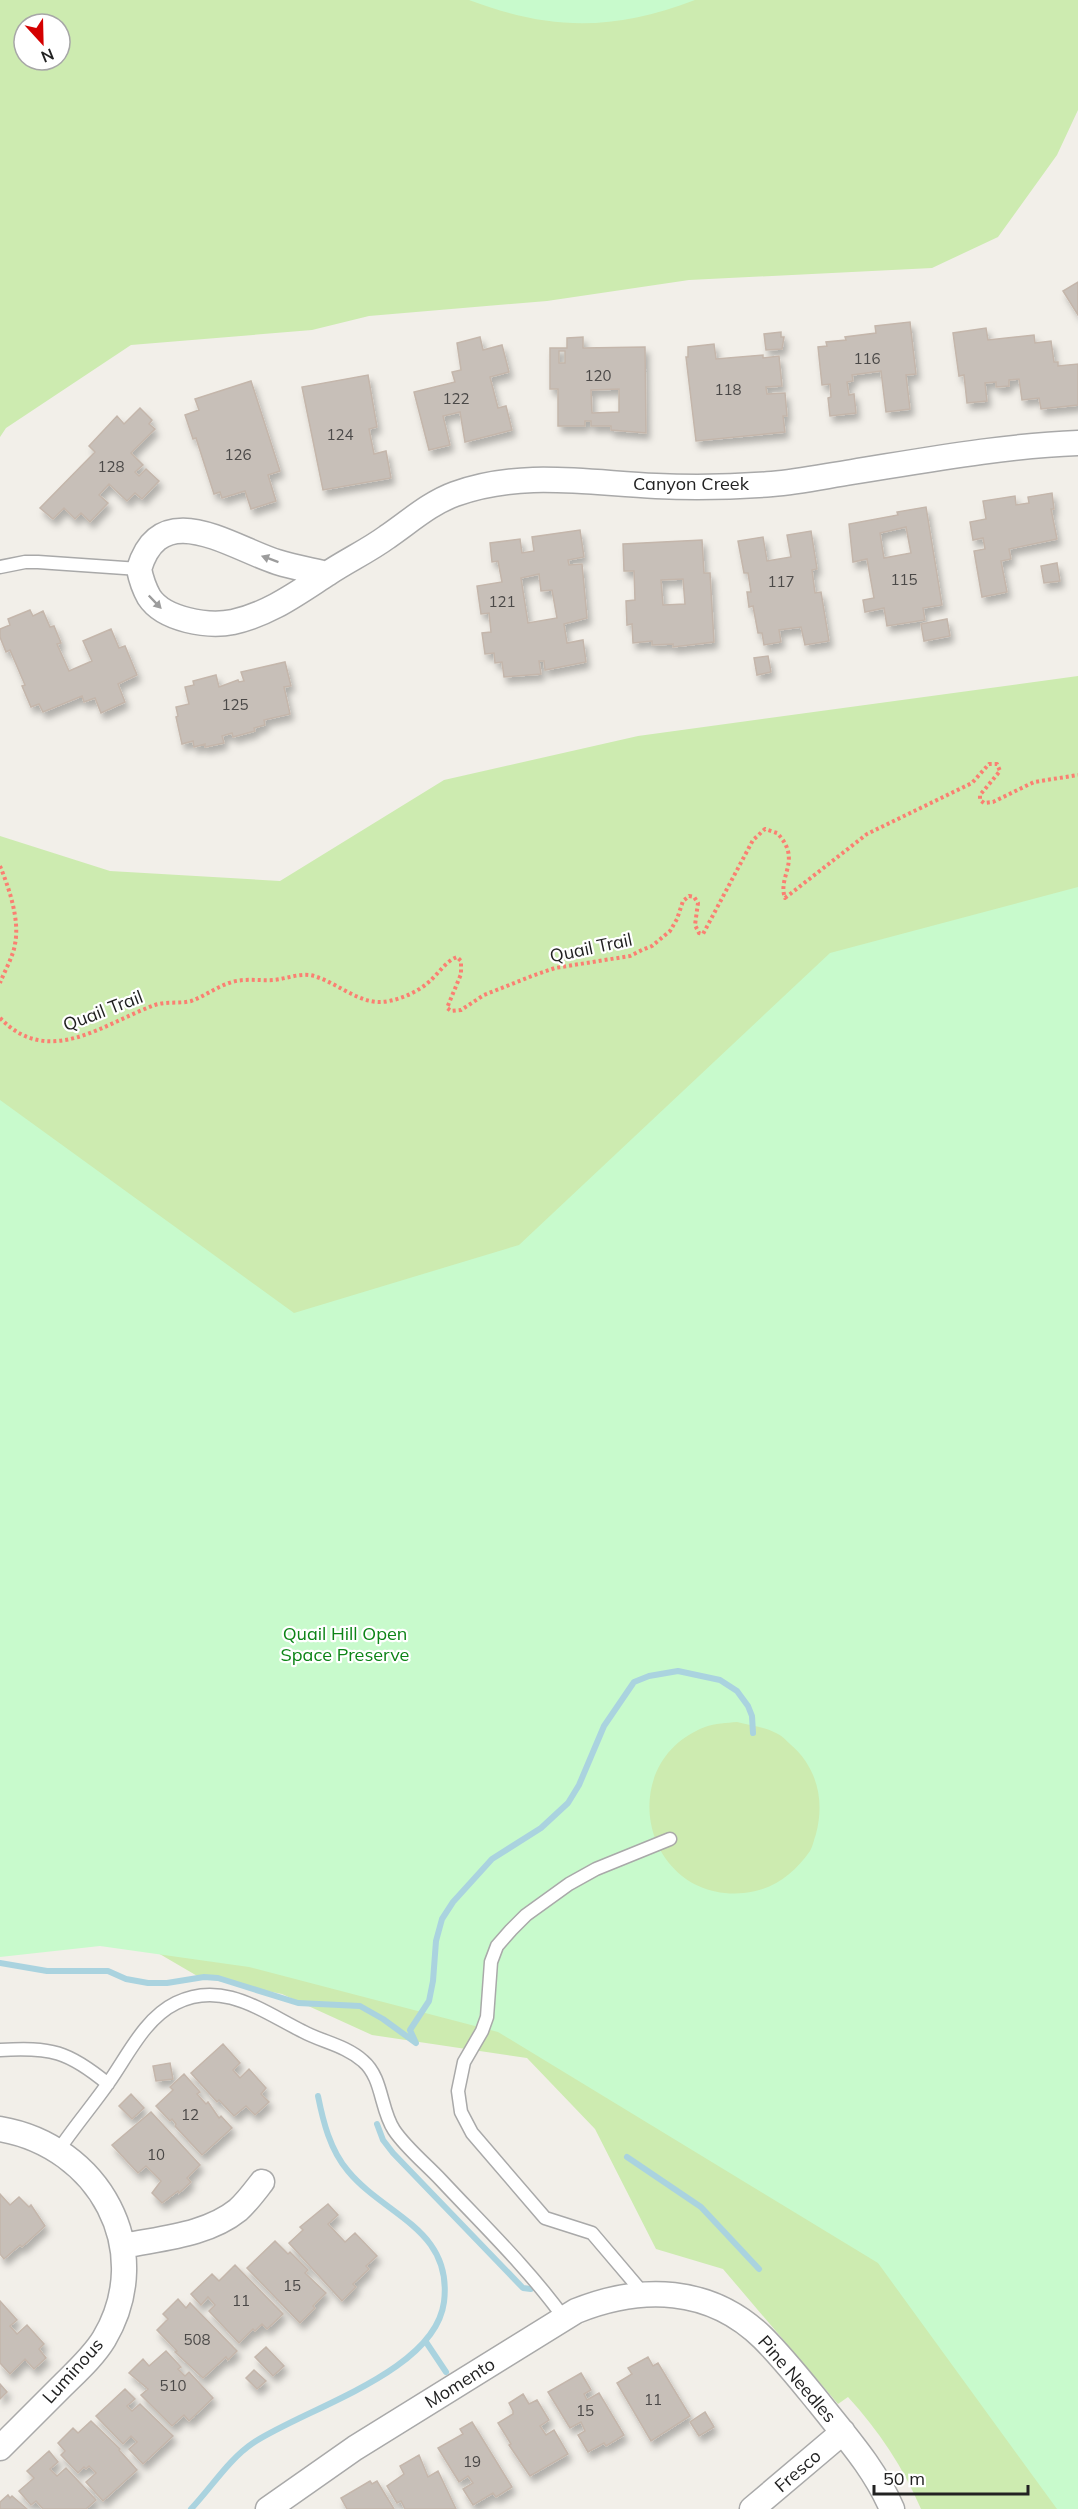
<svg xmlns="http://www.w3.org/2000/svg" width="1078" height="2509" font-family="Mulish,sans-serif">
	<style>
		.grass { fill: #cdebb0; fill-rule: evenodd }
		.park { fill: #c8facc; fill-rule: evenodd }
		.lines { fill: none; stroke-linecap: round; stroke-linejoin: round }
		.stream { stroke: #aad3df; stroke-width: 6 }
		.building { fill: #c7bfb8; stroke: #c4b6ab; stroke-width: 1.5; fill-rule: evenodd; filter: url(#shadow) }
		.service-casing { stroke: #a9a9a9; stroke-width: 15 }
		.minor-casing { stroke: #a9a9a9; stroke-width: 27 }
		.path { stroke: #fa8072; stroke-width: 4; stroke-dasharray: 3 3; stroke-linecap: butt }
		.service { stroke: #fff; stroke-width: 12 }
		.minor { stroke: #fff; stroke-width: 24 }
		.oneway { fill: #9c9c9c }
		.labels { text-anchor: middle; stroke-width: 4.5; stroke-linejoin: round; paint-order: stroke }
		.number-label { font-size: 15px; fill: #4b4948 }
		.street-label { font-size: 18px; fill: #222; stroke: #fff }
		.park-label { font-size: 18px; fill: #0c8416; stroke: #fff }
	</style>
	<defs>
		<filter id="shadow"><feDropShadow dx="3.5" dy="6" stdDeviation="3" flood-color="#0004"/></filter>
	</defs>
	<rect width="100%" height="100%" fill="#f2efe9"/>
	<path class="grass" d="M0,0H1078V110L1057,155L998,237L932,268L689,280L547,301L369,316L312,330L131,345L6,428L0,437ZM24,24H60V60H24Z
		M1078,676V2509H921C903,2467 879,2431 848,2397L838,2404L723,2269L656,2249L595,2129L527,2058L372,2035L282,1994L199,1977L81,1908L0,1901V836L110,871L280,881L444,780L638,736Z"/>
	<path class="park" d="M469,0H695C613,31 551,31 469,0Z
		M1078,887V2509H1057L878,2263L498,2032L249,1967L100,1946L0,1957V1100L294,1313L519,1245L830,953ZM737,1722C749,1725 765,1727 776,1733C781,1735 786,1740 790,1744C817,1767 825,1800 816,1834C814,1839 813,1846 810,1851C794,1874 773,1890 744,1893C643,1902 612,1763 705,1727C715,1723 727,1723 737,1722Z"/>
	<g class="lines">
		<path class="stream" d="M0,1963L47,1971H108L126,1979L148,1983H167L204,1977L218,1978L298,2003L360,2006L383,2019L416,2043L410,2030L429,2001L433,1981L436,1941L442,1919L453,1902L492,1859L541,1828L568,1803L579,1785L604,1726L634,1682L649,1676L678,1671L720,1680L737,1691L748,1706L752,1716L753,1733
			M377,2124L383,2140L393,2153L523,2288L531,2289
			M627,2157L701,2207L759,2269
			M426,2342L446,2372
			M191,2509C211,2488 229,2459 253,2443C306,2408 435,2372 444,2302C453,2229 385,2216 348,2171C330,2150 323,2121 318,2096"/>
	</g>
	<path class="building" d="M1078,282V315L1063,291Z
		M910,322L916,374L906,375L910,409L886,412L881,371L852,375L853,381L847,382L849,395L854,394L856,413L830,416L828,398L831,397L830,384L822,385L818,347L827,346L826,342L846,340L845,337L876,333L875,326Z
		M986,328L988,340L1034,335L1035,343L1051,341L1054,362H1058V366L1078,364V405L1041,409L1039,398L1022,400L1019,379L1009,380V386L996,387V382L985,383L987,401L967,403L964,375L959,376L953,333Z
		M781,332V337H784L782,349L766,350L764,334Z
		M480,337L483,350L502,345L509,372L490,377L498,408L506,406L512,430L465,442L460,412L443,416L450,445L429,450L414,392L455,382L452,372L461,370L457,343Z
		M583,337V348L645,347L646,433L611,430V426H591V421H585V426H558V389H550V348H567V338ZM559,351H565V363H559ZM619,389V412L592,413L591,390Z
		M714,344L716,359L763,355V358L779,356L782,386L766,387L767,394L785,393L787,416H783L785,432L696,441L686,357H688V347Z
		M368,375L377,427L369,429L374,454L386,451L391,478L323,490L302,387Z
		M251,381L280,471L268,475L276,501L251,509L245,491L222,498L220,492L214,494L196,438L193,439L185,415L199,410L195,399Z
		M140,408L152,420L149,424L155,429L131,453L143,465L135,472L139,476L146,469L159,481L142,499L135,493L127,501L109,484L99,495L108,503L90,522L81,513L75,519L64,508L53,519L40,508L95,452L89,446L117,416L124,424Z
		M1052,493L1054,509H1051L1057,539L1009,549L1011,559L1001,561L1007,592L982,597L974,551L985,549L983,538L973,540L970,522L986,519L983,501L1015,496L1016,505L1029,503L1028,497Z
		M926,507L942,605L923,608L925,620L887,626L884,608L865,612L863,600L874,598L867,559L853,562L849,524L898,515L897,512ZM906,527L911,553L884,558L880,533Z
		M580,530L584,557L568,560L569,565L582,564L587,618L564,624L567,643L583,640L586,662L545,670L544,661H539L541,674L504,677L502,662L495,663L494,653L485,654L482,633L491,632L489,613L481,614L477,586L502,582L498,561L492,562L490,543L520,539L522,553L534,551L532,537ZM539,574L541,591L552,590L557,618L528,623L521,578Z
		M811,531L817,569L812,570L815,593L821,592L829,641L805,645L801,627L779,630L781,642L764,645L762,633H758L753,606L749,607L747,592H751L748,573H744L738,541L763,537L767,561L791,557L787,535Z
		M702,540L704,573H710L714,642L673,647V644L652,645V641L633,643L632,624L627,625L626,601L635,600L634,571H624L623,544ZM683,579L685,604L663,605L661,580Z
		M1057,563L1060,581L1044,583L1041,566Z
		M30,610L33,616L43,611L50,627L54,626L61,643L57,644L69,671L92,661L83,641L111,629L119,648L125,646L137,675L118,684L125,702L101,713L95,698L84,702L82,696L43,712L39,704L31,707L22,686L25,685L10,650L6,652L0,637V629L10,625L8,619Z
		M947,619L950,636L924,641L921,624Z
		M768,656L771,672L757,675L754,658Z
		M285,662L291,686L284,687L290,714L264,720L265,725L254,728L255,731L233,737L232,733L222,736L224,743L205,747V744L194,747L193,741L182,744L176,717L178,716L176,707L189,704L185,687L194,685L193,681L216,675L219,687L238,680L239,682L244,681L241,672Z
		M223,2044L240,2063L233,2070L240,2078L249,2069L266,2088L261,2094L269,2102L255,2115L246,2106L234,2116L219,2100L217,2102L191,2073Z
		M170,2063L173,2079L156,2081L153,2066Z
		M184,2074L200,2092L197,2094L206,2104L208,2102L219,2118L221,2116L232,2128L202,2155L175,2126L176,2124L172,2119L170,2121L156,2106L173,2090L170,2087Z
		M131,2094L144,2108L132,2119L119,2106Z
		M151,2112L200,2165L187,2178L191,2182L179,2193L178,2191L162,2203L152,2193L161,2181L146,2166L138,2173L112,2145Z
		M0,2194L10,2205L19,2197L29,2207L31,2205L45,2226L22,2247L20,2245L4,2259L0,2254Z
		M328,2204L338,2215L328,2224L345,2242L355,2233L377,2256L366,2266L369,2269L353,2284L356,2287L342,2301L289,2243L303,2230L300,2227Z
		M275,2241L288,2254L290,2252L308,2270L305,2273L326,2293L313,2306L315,2308L300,2323L247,2268Z
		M235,2265L283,2314L267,2329L262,2324L255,2331L253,2329L239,2343L209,2311L215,2305L208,2297L201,2305L191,2294L212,2274L219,2281Z
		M178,2299L186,2308L190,2303L237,2351L228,2360L226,2357L203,2378L175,2352L177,2351L157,2330L168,2319L163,2314Z
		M0,2301L17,2320L10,2326L17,2334L27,2325L44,2344L39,2349L46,2358L34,2369L25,2359L10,2374L0,2363Z
		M266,2347L284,2366L273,2376L255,2357Z
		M166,2351L181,2367L178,2369L185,2376L189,2372L213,2398L189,2421L184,2415L172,2426L141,2395L148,2389L129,2373L143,2359L149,2366Z
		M648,2357L653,2366L658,2363L690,2416L651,2441L617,2383L632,2374L628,2368Z
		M254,2370L266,2381L257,2389L246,2378Z
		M581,2373L591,2390L584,2394L587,2400L599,2393L624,2435L606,2446L604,2443L588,2452L578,2435L585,2431L581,2422L570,2428L548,2392Z
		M0,2384L7,2392L0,2399Z
		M125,2389L135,2399L127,2406L132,2411L140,2404L173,2436L143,2464L129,2449L137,2442L131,2436L123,2444L96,2416Z
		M523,2394L529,2404L537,2400L549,2420L540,2426L546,2435L554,2430L568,2454L530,2476L509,2445L511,2444L498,2423L513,2414V2411L509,2403Z
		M705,2412L714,2427L699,2436L690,2422Z
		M91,2421L120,2449L119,2450L137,2470L103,2501L86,2482L96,2473L89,2466L86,2469L84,2467L78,2473L61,2455L65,2451L58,2443L73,2428L78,2433Z
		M472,2422L512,2487L496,2497L493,2493L473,2505L463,2489L473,2483L468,2476L459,2482L438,2448L463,2434L460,2429Z
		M49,2451L58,2462L50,2469L57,2476L66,2468L96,2500L86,2509H43L36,2501L31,2505L19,2491L34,2478L27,2471Z
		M419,2455L428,2477L438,2471L456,2509H405L401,2501L397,2503L387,2486L404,2474L400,2466Z
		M370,2481L372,2484L377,2481L394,2509H347L341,2498Z
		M8,2495L10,2498L12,2496L27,2509H0V2502Z"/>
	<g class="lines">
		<g class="service-casing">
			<path id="service" d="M0,567L25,562H38L139,569
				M0,2050C51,2047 68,2051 108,2084
				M58,2151C74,2127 93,2105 109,2082C128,2055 145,2018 176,2003C222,1980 262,2011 302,2031C322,2042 345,2045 363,2061C383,2078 380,2109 394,2130C406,2148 426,2164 441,2180C483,2225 528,2268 564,2318
				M643,2293L592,2233L545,2218L472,2133L461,2112L458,2091L464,2062L482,2031L487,2017L491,1962L497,1946L511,1930L526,1915L569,1884L596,1869L670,1839"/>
		</g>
		<g class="minor-casing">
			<path id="minor" d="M327,574C310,570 293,567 277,562C230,547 161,496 139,569C141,579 144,588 149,597C164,620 208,627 233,622C269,614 296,594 327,574C346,561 368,551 387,537C409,522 430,503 455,494C521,470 588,483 656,486C695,488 734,487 772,484C799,482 826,476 852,472C927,460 1002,446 1078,443
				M0,2129C99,2146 157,2250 104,2339C93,2357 76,2372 61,2387C41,2407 20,2428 0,2448
				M124,2246C162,2238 207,2235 238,2210C247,2202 255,2191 262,2182
				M268,2509L355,2448L576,2311C641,2285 710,2286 763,2338C784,2359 802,2382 820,2404C847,2438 875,2469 892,2509
				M752,2509L843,2432"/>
		</g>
		<path class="path" d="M0,866C9,888 20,920 15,944C13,957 5,970 0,983
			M0,1018C49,1069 104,1023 155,1005C167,1001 179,1004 191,1001C205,996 218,986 232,982C246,978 259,981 273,980C288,979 302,971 317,977C341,985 363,1007 389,1001C404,998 419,991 430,981C438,974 446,961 457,957L461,961V974L447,1008L451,1011L461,1010L484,995L532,976L555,968L630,956L642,950L652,946L670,931L677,919L683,901L689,896L694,897L698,903L695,925L699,933L703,934L753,840L765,829L777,833C803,860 777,876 785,898L867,834L972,783L989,764H997L1000,771L980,795V800L984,803L993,802L1034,782L1078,775"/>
		<use href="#service" class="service"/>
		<use href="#minor" class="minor"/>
	</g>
	<defs><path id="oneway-solid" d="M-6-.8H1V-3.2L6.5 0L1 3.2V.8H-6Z" transform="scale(1.5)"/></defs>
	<g class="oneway">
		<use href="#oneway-solid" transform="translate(270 559) rotate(-160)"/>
		<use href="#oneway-solid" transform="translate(155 602) rotate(46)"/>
	</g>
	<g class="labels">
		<g class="number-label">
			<text x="867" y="364">116</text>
			<text x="598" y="381">120</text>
			<text x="728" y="395">118</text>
			<text x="456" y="404">122</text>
			<text x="340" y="440">124</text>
			<text x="238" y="460">126</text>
			<text x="111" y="472">128</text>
			<text x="904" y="585">115</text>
			<text x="781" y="587">117</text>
			<text x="502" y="607">121</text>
			<text x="235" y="710">125</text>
			<text x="190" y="2120">12</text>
			<text x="156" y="2160">10</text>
			<text x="292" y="2291">15</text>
			<text x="241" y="2306">11</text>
			<text x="197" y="2345">508</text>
			<text x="173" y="2391">510</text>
			<text x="653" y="2405">11</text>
			<text x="585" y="2416">15</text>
			<text x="472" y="2467">19</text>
		</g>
		<g class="street-label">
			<text x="691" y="490">Canyon Creek</text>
			<text transform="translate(591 948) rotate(-12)" y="6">Quail Trail</text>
			<text transform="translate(103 1011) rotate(-21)" y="6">Quail Trail</text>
			<text transform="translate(73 2371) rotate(-48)" y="6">Luminous</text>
			<text transform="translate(797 2379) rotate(49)" y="6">Pine Needles</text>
			<text transform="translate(460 2383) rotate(-32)" y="6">Momento</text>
			<text transform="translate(798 2471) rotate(-41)" y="6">Fresco</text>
		</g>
		<g class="park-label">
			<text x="345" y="1640">Quail Hill Open<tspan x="345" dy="21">Space Preserve</tspan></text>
		</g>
	</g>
	<g transform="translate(42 42) rotate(158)"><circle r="28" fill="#ffffff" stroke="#a7a7a7" stroke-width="1.5"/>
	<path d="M0-4.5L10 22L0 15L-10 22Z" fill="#d40000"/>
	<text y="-9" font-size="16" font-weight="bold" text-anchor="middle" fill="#222222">N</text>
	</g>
	<path d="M874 2485v9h154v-9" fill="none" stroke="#222222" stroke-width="3"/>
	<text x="883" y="2485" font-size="18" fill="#222222" stroke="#ffffff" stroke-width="4.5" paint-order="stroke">50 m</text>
</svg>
